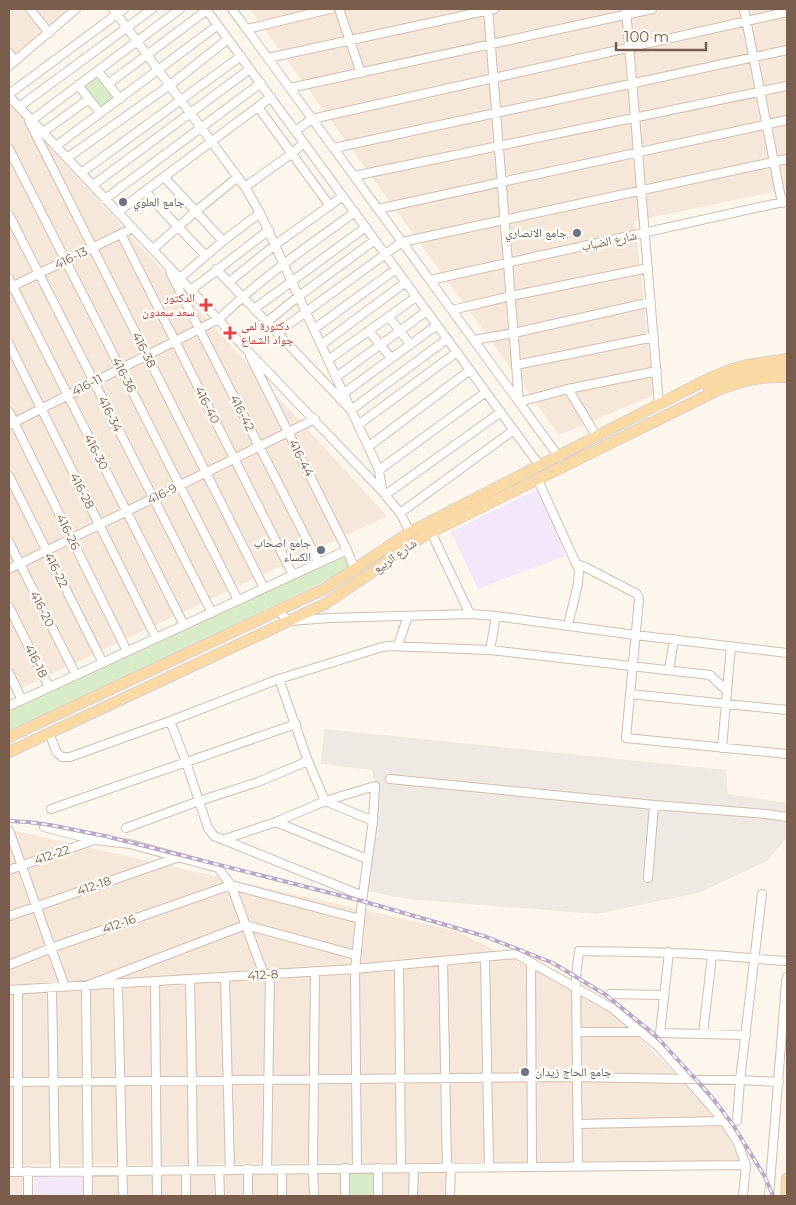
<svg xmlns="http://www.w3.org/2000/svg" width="796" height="1205" font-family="Montserrat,'Noto Naskh Arabic',sans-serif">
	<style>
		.residential { fill: #f5e8da }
		.industrial { fill: #efe9e4 }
		.education { fill: #f3e8fa }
		.green { fill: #d8ecc9 }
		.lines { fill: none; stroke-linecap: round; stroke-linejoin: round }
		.minor-casing { stroke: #d1beb0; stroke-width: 10 }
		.major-casing { stroke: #dad1cd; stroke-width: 12 }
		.minor { stroke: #fff; stroke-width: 8 }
		.major { stroke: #fbd9a5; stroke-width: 10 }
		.rail-casing { stroke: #b9a8c9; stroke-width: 4 }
		.rail { stroke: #fffaf3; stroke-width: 2; stroke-dasharray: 5.5; stroke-linecap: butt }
		.worship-dot { fill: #6b7280; stroke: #fffaf3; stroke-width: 2 }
		.health-dot { fill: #e0444e; stroke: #fffaf3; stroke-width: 2 }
		.labels { text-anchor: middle; stroke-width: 5; stroke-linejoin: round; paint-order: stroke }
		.worship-label { font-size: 12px; fill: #5b616d; stroke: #fffaf3; text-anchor: start }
		.street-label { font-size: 12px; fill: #7a5c4d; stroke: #fffaf3 }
		.health-label { font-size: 12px; fill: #be3a42; stroke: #fffaf3; text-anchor: end }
	</style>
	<rect width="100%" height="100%" fill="#fdf6ec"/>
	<path class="residential" d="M9,9H74L9,63Z
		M250,9H787V189L635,221L654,395L559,435Z
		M9,103L387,516L9,694Z
		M9,831H16L456,931L537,971L616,1015L664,1062L708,1109L726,1132L740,1161L9,1165Z
		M380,1169H448L447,1196H381Z
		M341,1171L342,1196H93L92,1173Z
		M9,1172H28V1196H9Z"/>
	<path class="industrial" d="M324,729L726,770L728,794L787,803V838L767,861L698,893L596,914L407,899L364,890L375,786L372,770L321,764Z"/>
	<path class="education" d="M542,487L565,556L478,589L451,532Z
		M83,1175L84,1196H34V1176Z"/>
	<path class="green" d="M97,73L118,99L100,112L80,86Z
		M346,552L353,568L9,732V708Z
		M350,1172L373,1174L374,1196H350Z"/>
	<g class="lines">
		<g class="minor-casing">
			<path id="minor" d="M30,9L49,33
				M113,9L245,187L260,213L379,470L382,490
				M206,9L540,466
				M232,9L559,457
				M339,9L361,73
				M488,9L519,402L568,389L657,371
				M626,9L659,404
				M744,9L782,203
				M247,29L330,9
				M9,53L15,61
				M268,58L494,9
				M9,66L76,9
				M98,71L120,99
				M108,84L207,10
				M78,85L100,113
				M290,88L652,9
				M9,94L124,9
				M9,96L245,348L382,491L400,513L410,532
				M19,107L152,9
				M258,107L330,206
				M32,120L180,9
				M29,121L264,588
				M295,131L312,119L787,12
				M43,132L89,99
				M56,146L218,25
				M334,148L787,50
				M9,149L238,600
				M67,158L170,85L228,39
				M81,173L241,56
				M354,176L787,86
				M164,177L223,241
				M93,185L250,69
				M245,187L291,154L304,143
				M145,191L178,227L205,255
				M105,199L261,83
				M378,209L787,120
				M118,212L145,191L271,97
				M9,215L212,613
				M121,234L293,575
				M153,249L196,211L238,177
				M216,269L351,410L447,339
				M170,272L319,563
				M180,278L223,241L260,213
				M9,279L184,625
				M430,280L787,201
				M229,282L275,245L343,196
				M9,288L133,228
				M191,290L269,230
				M254,309L366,227
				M452,310L511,296L648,268
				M389,317L410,344
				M267,322L299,296L375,240
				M314,329L396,269
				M369,331L391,358
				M277,333L402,242L787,159
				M474,340L514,333L651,302
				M9,344L156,638
				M321,345L406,282
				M250,356L347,550L355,570
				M328,360L416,297
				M516,365L654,337
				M336,377L427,311
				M568,389L597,437
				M344,393L437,325
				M9,412L127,651
				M9,425L219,319C261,278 308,246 355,212
				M358,425L457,352
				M368,447L470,370
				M379,470L486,392
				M9,476L103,663
				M538,480L579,570L578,584L568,625
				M385,495L501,412
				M400,513L514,430
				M431,532L470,614
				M9,542L76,675
				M577,564L585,567L637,594L639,599L626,738L787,754
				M9,569L315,419
				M9,607L49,687
				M279,610L284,617L290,621L330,618L470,614L496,616L635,635L787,653
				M398,645L408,616
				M490,650L496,616
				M669,670L674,639
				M9,673L22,700
				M279,679L308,761L325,801L373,821
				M630,694L787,710
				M9,706L347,550
				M170,721L186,762L208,828L214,836L363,896
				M49,733L57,753L62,757H70L170,721L279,679L382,647L389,646L490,650L710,675L727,691
				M722,748L731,646
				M390,779L654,805L766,814L787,817
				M51,809L296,724
				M276,822L367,859
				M44,827L95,840L130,844L218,868L231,885L264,975
				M126,828L199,801L258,782L308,761
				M9,830L65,987
				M225,839L276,822L325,801L375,786L373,821L362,901L355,969L357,1168
				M9,870L94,840
				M648,878L654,805
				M9,916L179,857
				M669,952L660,1033L746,1035
				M485,957L489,1167
				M443,961L447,1168
				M531,962L532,1167
				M9,965L51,948L231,885L360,919
				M399,965L401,1168
				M225,977L230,1170
				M190,979L192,1081L193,1170
				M155,981L157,1196
				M118,984L123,1196
				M52,988L55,1171
				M9,990L355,969L516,954L612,1008L660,1048L724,1121L737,1141L746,1165L743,1196
				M610,994L664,995
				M577,1032H640
				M703,1034L712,955
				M9,1082L576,1077L740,1080L779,1082
				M737,1121L740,1080L762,894
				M578,1124L724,1121
				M578,1166L576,977L579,951C623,952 667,952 710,955C736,956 762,960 787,961
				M345,1168V1196
				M378,1168V1196
				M248,1169V1196
				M267,1169L270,974
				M219,1170L220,1196
				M18,1171V990
				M9,1172L746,1165
				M28,1196V1171
				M88,1196L86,986L245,925L356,955
				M186,1196V1170
				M282,1196V1169
				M314,1196L313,1169L315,972
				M413,1196L414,1168
				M450,1196L451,1167
				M769,1196L786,982L787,977"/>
		</g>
		<g class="major-casing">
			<path id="major" d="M708,387C733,375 759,369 787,368
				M9,737L326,588L410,532L710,378L732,369L747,365L787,359
				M9,752L325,604L375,570L400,551L431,532L714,392C740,381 759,376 787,377
				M786,1196L787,1178"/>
		</g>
		<use href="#minor" class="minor"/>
		<use href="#major" class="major"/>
		<g class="rail-casing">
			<path id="rail" d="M9,821L28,822L50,825L105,836L362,901L484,936L553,963L606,995L654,1034L711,1096L733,1125L765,1177L773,1196"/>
		</g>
		<use href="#rail" class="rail"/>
	</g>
	<g class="worship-dot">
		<circle cx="123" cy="202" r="5"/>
		<circle cx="577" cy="233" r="5"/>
		<circle cx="321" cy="550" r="5"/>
		<circle cx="525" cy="1072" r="5"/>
	</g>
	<g class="health-dot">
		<path d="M203.5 297.5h5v5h5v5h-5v5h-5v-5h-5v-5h5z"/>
		<path d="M227.5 325.5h5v5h5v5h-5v5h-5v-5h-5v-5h5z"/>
	</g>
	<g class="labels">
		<g class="worship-label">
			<text x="133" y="206">جامع العلوي</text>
			<text x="567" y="237" text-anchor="end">جامع الانصاري</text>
			<text x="311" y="547" text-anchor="end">جامع اصحاب<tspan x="311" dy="14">الکساء</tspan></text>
			<text x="535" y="1076">جامع الحاج زيدان</text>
		</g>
		<g class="street-label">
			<text transform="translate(609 241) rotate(-12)" y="4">شارع الضباب</text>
			<text transform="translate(71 258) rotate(-26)" y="4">416-13</text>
			<text transform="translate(144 350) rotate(63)" y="4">416-38</text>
			<text transform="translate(124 375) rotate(63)" y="4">416-36</text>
			<text transform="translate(87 385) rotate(-27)" y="4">416-11</text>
			<text transform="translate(207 405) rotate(63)" y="4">416-40</text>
			<text transform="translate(242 413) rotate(63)" y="4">416-42</text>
			<text transform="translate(110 414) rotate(63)" y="4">416-34</text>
			<text transform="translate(96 452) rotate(63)" y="4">416-30</text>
			<text transform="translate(301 458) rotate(63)" y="4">416-44</text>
			<text transform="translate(82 491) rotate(63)" y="4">416-28</text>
			<text transform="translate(162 494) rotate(-26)" y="4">416-9</text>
			<text transform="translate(68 532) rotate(64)" y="4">416-26</text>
			<text transform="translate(395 556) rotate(-35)" y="4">شارع الربيع</text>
			<text transform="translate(56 570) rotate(63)" y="4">416-22</text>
			<text transform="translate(42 609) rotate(63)" y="4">416-20</text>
			<text transform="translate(36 661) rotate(63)" y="4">416-18</text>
			<text transform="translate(52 855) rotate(-19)" y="4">412-22</text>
			<text transform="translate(94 886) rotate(-19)" y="4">412-18</text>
			<text transform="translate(119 924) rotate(-19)" y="4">412-16</text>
			<text transform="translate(263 975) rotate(-4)" y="4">412-8</text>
		</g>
		<g class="health-label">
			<text x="195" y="302">الدكتور<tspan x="195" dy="14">سعد سعدون</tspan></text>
			<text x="241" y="330" text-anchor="start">دكتورة لمى<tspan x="241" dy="14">جواد الشماع</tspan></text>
		</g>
	</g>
	<rect width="796" height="1205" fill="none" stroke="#7a5c4d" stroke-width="20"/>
	<path d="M616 42v8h90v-8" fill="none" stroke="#7a5c4d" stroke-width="2.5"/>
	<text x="624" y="42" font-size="15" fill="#7a5c4d" stroke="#fffaf3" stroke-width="4" paint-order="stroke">100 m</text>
</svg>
